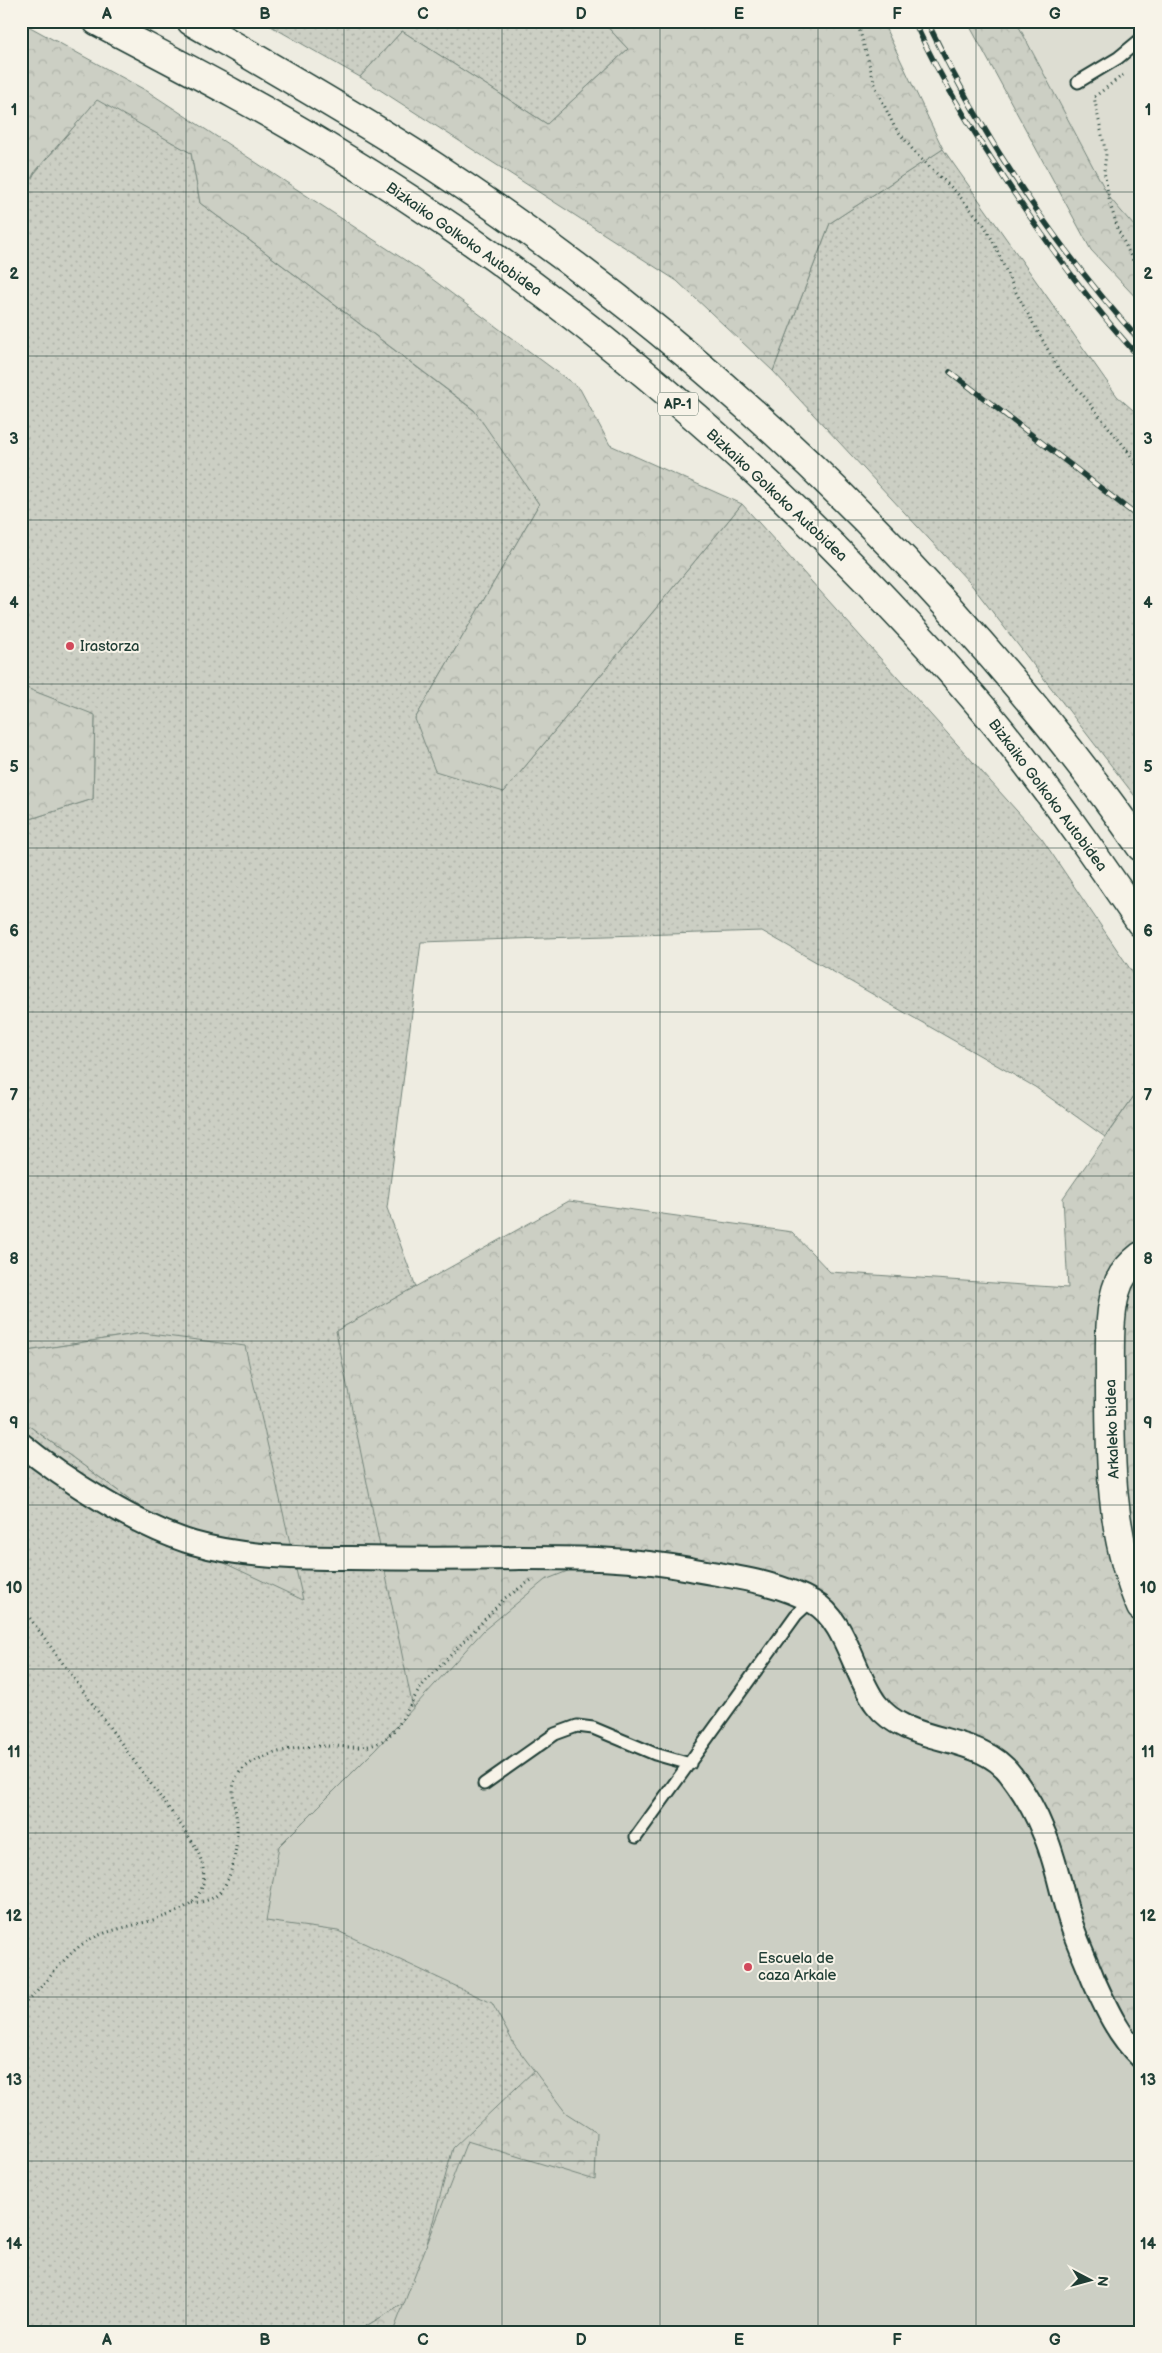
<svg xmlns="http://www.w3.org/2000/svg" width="1162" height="2353" font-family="'Balsamiq Sans',sans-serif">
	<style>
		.built { fill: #ddddd2 }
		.grass { fill: url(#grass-dots); stroke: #76867c }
		.forest { fill: url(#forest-crowns); stroke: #76867c }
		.park { fill: #cccfc4; stroke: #76867c }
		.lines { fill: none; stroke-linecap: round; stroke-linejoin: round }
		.service-casing { stroke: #1f3d34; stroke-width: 15 }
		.minor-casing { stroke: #1f3d34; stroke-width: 26 }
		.tertiary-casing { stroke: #1f3d34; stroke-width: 31 }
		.motorway-casing { stroke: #1f3d34; stroke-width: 31 }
		.path { stroke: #1f3d34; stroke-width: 3; stroke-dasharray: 1 4; stroke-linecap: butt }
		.service { stroke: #f7f3e8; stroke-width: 11 }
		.minor { stroke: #f7f3e8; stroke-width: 22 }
		.tertiary { stroke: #f7f3e8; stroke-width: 28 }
		.motorway { stroke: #f7f3e8; stroke-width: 28 }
		.rail-casing { stroke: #1f3d34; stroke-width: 5.5 }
		.rail { stroke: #f7f3e8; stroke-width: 4; stroke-dasharray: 11; stroke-linecap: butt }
		.grid { fill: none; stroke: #1f3d34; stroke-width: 1; stroke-opacity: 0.55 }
		.poi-dot { fill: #d1495b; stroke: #f7f3e8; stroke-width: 2 }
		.labels { text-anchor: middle; stroke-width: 4; stroke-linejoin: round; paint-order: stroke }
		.shield { fill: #f7f3e8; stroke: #60746a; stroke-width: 1 }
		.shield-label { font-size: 14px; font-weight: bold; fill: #1f3d34 }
		.street-label { font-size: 15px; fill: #1f3d34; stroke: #f7f3e8 }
		.poi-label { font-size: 15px; fill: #1f3d34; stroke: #f7f3e8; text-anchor: start }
		.neatline { fill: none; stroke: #1f3d34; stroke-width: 2 }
		.grid-label { font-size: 16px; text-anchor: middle; font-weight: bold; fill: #1f3d34 }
	</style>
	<defs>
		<pattern id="grass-dots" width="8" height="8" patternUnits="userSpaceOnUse" patternTransform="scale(1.25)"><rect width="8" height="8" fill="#cccfc4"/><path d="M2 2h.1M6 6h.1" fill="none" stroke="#afb3a9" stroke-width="1.8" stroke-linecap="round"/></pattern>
		<pattern id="forest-crowns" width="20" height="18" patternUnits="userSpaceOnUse" patternTransform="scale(1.25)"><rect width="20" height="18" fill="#cccfc4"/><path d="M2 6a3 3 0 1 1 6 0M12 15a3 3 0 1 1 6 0" fill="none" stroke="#afb3a9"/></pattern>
	</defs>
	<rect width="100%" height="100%" fill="#eeece1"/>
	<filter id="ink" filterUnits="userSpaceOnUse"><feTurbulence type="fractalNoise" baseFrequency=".02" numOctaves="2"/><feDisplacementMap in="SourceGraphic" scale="10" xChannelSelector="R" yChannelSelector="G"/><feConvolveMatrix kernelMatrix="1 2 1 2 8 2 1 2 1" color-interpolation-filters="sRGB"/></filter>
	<g filter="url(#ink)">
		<path class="built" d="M1016,21H1141V234L1109,197Z"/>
		<path class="grass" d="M270,21H602L628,49L547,124L402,31L360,77L269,25Z
			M97,99L191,153L200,203L480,415L539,504L415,719L504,792L742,504L1042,839L1141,985V1086L1105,1137L1035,1087L762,931L421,942L387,1208L416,1287L336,1331L1141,2332L412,2299L356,2332H21V1420L205,1554L142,1333L21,1352V822L93,799L95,716L21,686V201L34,174Z
			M943,149L1117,396L1141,417V804L970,583L773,371L830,223Z"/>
		<path class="forest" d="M602,21H882L943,149L830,223L773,371L677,281L360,77L402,31L547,124L628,49Z
			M967,21H1016L1109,197L1141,234V303L1091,250Z
			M21,22L147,91L420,270L580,389L610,445L742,504L504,792L435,771L415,719L539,504L474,410L200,203L191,153L97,100L34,173L21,201Z
			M21,686L95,715L93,799L21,822Z
			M1141,1086V2060L416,1723L336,1331L569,1201L792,1232L830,1272L1068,1288L1063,1198Z
			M142,1333L245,1346L303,1600L205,1554L21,1420V1352Z
			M558,2048L590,2087L677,2332H356L412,2299L453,2148Z"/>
		<path class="park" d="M588,1563L778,1593L826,1621L871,1708L985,1763L1007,1783L1029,1821L1141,2064V2332H393L467,2141L595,2180L597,2133L566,2113L514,2044L492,2003L338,1931L266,1921L279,1846L376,1749L484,1630L545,1580Z"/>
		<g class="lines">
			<g class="service-casing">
				<path id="service" d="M1078,82L1118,58L1141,39
					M484,1784L555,1734L577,1726L593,1728L655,1754L690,1764
					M636,1837L796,1615L811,1601"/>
			</g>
			<g class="minor-casing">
				<path id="minor" d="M21,1444C65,1480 139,1527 193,1543C241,1557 299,1558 349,1558C406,1559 463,1559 520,1558C577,1558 633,1558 690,1569C731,1577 776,1581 813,1602C846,1620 854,1675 876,1704C908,1747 980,1732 1011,1775C1024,1792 1035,1811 1043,1831C1057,1861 1061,1895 1072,1926C1078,1944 1086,1961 1093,1979C1106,2008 1118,2035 1141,2057"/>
			</g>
			<g class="tertiary-casing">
				<path id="tertiary" d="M1141,1256C1132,1263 1124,1271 1119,1282C1108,1308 1110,1348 1110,1376C1110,1453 1109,1535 1141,1607"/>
			</g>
			<g class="motorway-casing">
				<path id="motorway" d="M97,21C174,62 251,101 325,146C523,265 705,413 865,579C918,634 971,691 1018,752C1061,807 1101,865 1141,923
					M191,21C272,68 353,114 432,165C622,289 797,440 949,608C1018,684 1083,763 1141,847"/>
			</g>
			<path class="path" d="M857,21L876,88L894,126L917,155L955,191L984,225L994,243L1013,287L1058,368L1082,394L1127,450L1141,472
				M1123,75L1094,97L1106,154L1104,171L1110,204L1119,232L1141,277
				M1127,450L1141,455
				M21,1606L183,1828C189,1837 197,1847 200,1857C224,1924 126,1918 89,1940C61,1956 47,1986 21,2006
				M192,1903C199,1902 208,1901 214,1897C233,1886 238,1843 237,1823C236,1806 227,1787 240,1772C257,1752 305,1745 329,1746C345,1746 363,1750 378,1743C402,1732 409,1700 426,1681L505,1598L533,1579"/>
			<use href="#service" class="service"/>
			<use href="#minor" class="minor"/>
			<use href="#tertiary" class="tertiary"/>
			<use href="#motorway" class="motorway"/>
			<g class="rail-casing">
				<path id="rail" d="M914,21C943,85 981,144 1020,202C1057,257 1096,311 1141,359
					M927,21C982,137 1055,246 1141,342
					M950,372L1141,519"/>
			</g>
			<use href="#rail" class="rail"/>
		</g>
	</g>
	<path class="grid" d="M186,21V2332M344,21V2332M502,21V2332M660,21V2332M818,21V2332M976,21V2332M21,192H1141M21,356H1141M21,520H1141M21,684H1141M21,848H1141M21,1012H1141M21,1176H1141M21,1341H1141M21,1505H1141M21,1669H1141M21,1833H1141M21,1997H1141M21,2161H1141"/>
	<g class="poi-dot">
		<circle cx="70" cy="646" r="5"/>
		<circle cx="748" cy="1967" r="5"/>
	</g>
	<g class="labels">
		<rect class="shield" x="658" y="392.5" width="40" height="23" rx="4"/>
		<g class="shield-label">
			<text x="678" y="409">AP-1</text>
		</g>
		<g class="street-label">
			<text transform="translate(464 239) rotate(35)" y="5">Bizkaiko Golkoko Autobidea</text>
			<text transform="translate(777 495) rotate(43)" y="5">Bizkaiko Golkoko Autobidea</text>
			<text transform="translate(1048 795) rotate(53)" y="5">Bizkaiko Golkoko Autobidea</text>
			<text transform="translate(1112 1429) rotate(-92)" y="5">Arkaleko bidea</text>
		</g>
		<g class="poi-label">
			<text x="80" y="651">Irastorza</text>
			<text x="758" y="1963">Escuela de<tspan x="758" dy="17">caza Arkale</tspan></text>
		</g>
	</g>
	<rect width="1162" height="2353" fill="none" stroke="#f7f3e8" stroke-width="55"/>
	<g transform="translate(1090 2280) rotate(96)" stroke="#f7f3e8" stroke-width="4" paint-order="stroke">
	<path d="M0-4L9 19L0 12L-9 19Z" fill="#1f3d34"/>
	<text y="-8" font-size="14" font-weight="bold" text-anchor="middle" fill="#1f3d34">N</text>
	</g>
	<rect x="28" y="28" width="1106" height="2298" class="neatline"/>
	<g class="grid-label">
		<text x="107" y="19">A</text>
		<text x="265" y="19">B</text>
		<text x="423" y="19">C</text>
		<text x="581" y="19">D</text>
		<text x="739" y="19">E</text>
		<text x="897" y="19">F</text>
		<text x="1055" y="19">G</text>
		<text x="14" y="115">1</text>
		<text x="1148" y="115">1</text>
		<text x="14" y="279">2</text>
		<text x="1148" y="279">2</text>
		<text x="14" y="444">3</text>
		<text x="1148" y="444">3</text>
		<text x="14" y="608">4</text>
		<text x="1148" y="608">4</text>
		<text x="14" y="772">5</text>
		<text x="1148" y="772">5</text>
		<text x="14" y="936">6</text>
		<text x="1148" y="936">6</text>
		<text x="14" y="1100">7</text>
		<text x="1148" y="1100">7</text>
		<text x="14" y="1264">8</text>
		<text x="1148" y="1264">8</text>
		<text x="14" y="1428">9</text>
		<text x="1148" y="1428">9</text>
		<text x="14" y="1593">10</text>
		<text x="1148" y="1593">10</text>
		<text x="14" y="1757">11</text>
		<text x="1148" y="1757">11</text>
		<text x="14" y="1921">12</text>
		<text x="1148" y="1921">12</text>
		<text x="14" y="2085">13</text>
		<text x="1148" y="2085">13</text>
		<text x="14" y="2249">14</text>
		<text x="1148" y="2249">14</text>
		<text x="107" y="2345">A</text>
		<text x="265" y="2345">B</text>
		<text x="423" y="2345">C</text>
		<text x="581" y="2345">D</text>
		<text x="739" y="2345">E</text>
		<text x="897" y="2345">F</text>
		<text x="1055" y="2345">G</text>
	</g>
</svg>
